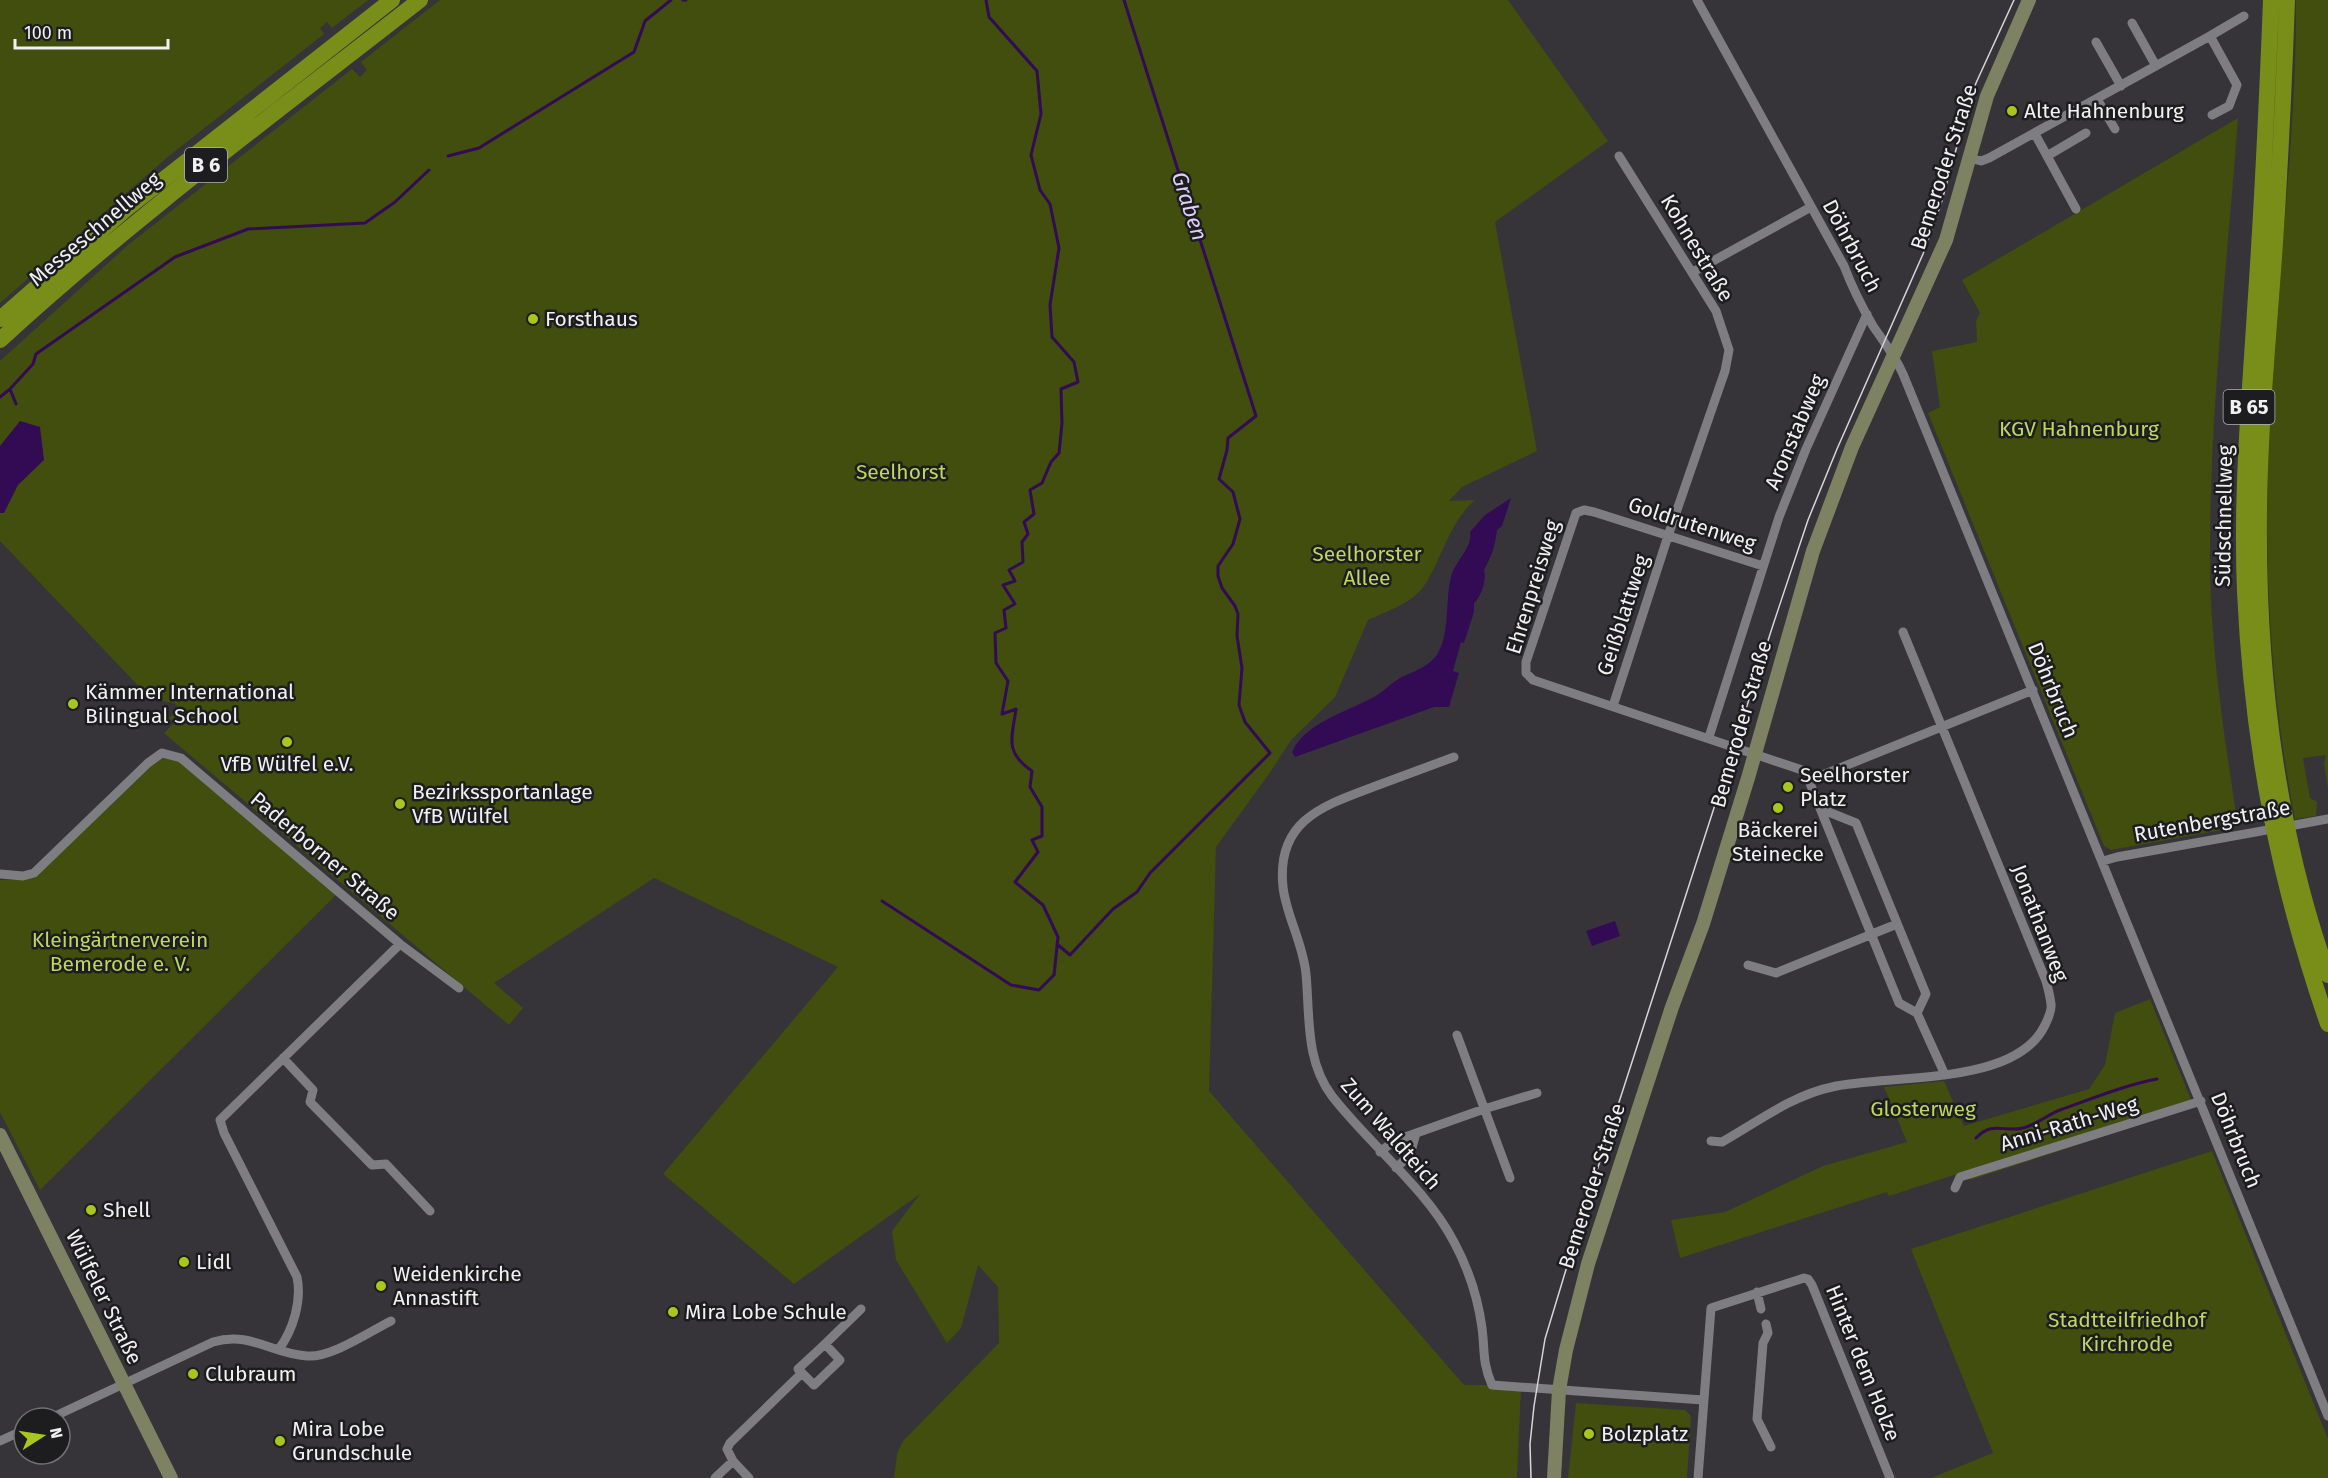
<svg xmlns="http://www.w3.org/2000/svg" width="2328" height="1478" font-family="'Fira Sans',sans-serif">
	<style>
		.green { fill: #414e0e }
		.water { fill: #330b55 }
		.lines { fill: none; stroke-linecap: round; stroke-linejoin: round }
		.stream { stroke: #330b55; stroke-width: 3 }
		.street { stroke: #7e7d81; stroke-width: 9 }
		.secondary { stroke: #7c8262; stroke-width: 14 }
		.highway { stroke: #788e19; stroke-width: 16 }
		.tram { stroke: #d6d5d8; stroke-width: 1.5 }
		.poi-dot { fill: #a8c71c; stroke: #1d1c1e; stroke-width: 2 }
		.labels { text-anchor: middle; stroke-width: 5; stroke-linejoin: round; paint-order: stroke }
		.shield { fill: #1d1c1e; stroke: #b1b0b2; stroke-width: 1.5 }
		.shield-label { font-size: 20px; font-weight: bold; fill: #f1f0f2 }
		.poi-label { font-size: 21px; fill: #f1f0f2; stroke: #1d1c1e; text-anchor: start }
		.street-label { font-size: 21px; fill: #f1f0f2; stroke: #1d1c1e }
		.park-label { font-size: 21px; fill: #bcd85d; stroke: #1d1c1e }
		.water-label { font-size: 22px; font-style: italic; fill: #e0cffa; stroke: #1d1c1e }
	</style>
	<rect width="100%" height="100%" fill="#363438"/>
	<path class="green" d="M0,0H368L332,28L327,22L320,28L324,34L169,156L0,303Z
		M440,0H1508L1608,141L1495,222L1537,451L1462,487L1449,501L1475,500C1450,522 1443,555 1426,583C1414,603 1387,611 1368,620L1335,697L1291,740L1269,774L1216,847L1209,1091L1464,1385H1492L1521,1388L1517,1478H894L897,1454L903,1441L999,1343L998,1287L978,1265L961,1328L947,1343L896,1260L892,1231L920,1194L794,1284L663,1174L838,967L654,878L494,983L523,1008L509,1025L164,733L174,723L169,718L179,708L174,703L151,699L0,541V361L128,245L352,69L360,77L367,70L361,62Z
		M2296,0H2328V789L2324,763L2326,755L2303,758L2310,798L2317,802L2316,816L2295,819C2272,700 2264,579 2268,458C2272,305 2297,153 2296,0Z
		M2238,118C2227,268 2209,416 2210,566C2211,654 2225,740 2238,827L2111,850L2104,846L1928,413L1940,407L1932,351L1977,342L1976,321L1980,313L1962,280Z
		M164,758L179,762L337,894L40,1190L0,1112V880H24L39,874L154,764Z
		M2150,999L2194,1107L1970,1180L1966,1171L1889,1196L1887,1192L1680,1258L1671,1220L1725,1212L1823,1166L1907,1142L1884,1087L1944,1081L1964,1126L2089,1089L2105,1065L2115,1013Z
		M2212,1151L2328,1439V1478H1931L1993,1453L1911,1249Z
		M1576,1403L1685,1410L1691,1416L1687,1478H1568Z"/>
	<path class="water" d="M20,421L40,427L44,460L18,485L4,513H0V446Z
		M1511,498L1502,526L1497,530C1495,547 1492,555 1484,570C1487,579 1481,597 1474,603V612L1464,643L1461,642L1453,671L1459,673L1449,707H1434L1295,757L1292,752C1305,723 1344,713 1370,699C1381,694 1390,684 1400,678C1412,672 1431,666 1438,653C1450,633 1445,600 1451,577C1455,561 1473,548 1470,532L1485,515Z
		M1615,921L1620,936L1592,946L1586,931Z"/>
	<g class="lines">
		<path class="stream" d="M683,0H686
			M448,156L479,148L634,52L645,21L671,0
			M0,397L10,389
			M16,404L10,389L33,364L36,354L175,257L248,229L365,223L395,202L429,170
			M882,901L1011,985L1039,990L1054,975L1058,937L1043,905L1015,882L1038,852L1032,840L1042,836V807L1030,787L1032,771C1004,752 1012,738 1016,709L1002,714L1008,681L996,663L995,633L1006,628L1004,610L1015,604L1003,585L1015,581L1009,570L1023,562L1022,542L1028,534L1024,522L1034,514L1030,490L1042,483L1051,462L1059,453L1062,423L1061,389L1078,382L1074,362L1052,337L1050,305L1059,248L1050,204L1040,190L1031,155L1041,114L1037,71L989,17L986,0
			M1057,944L1070,955L1113,909L1137,892L1150,873L1270,753L1245,722L1239,705L1242,668L1237,636L1238,614L1235,606L1222,588L1218,576V566L1233,544L1240,519L1233,492L1219,479L1227,450L1228,438L1256,416L1124,0
			M1976,1138C1993,1120 2004,1133 2023,1128C2036,1125 2047,1115 2060,1110C2091,1099 2125,1085 2157,1079"/>
		<path class="street" d="M1697,0L1844,266C1852,287 1862,307 1873,326C1884,342 1895,356 1903,374L2328,1416
			M2132,23L2156,66
			M2210,36L2244,16
			M2096,42L2121,86
			M2097,99L2115,129
			M2035,134L2076,209
			M2047,156L2086,133
			M1969,158L1981,161L1989,158L2210,36L2237,85L2229,106L2212,115
			M1693,272L1811,207
			M1763,566L1594,512L1584,510L1576,513L1526,662V673L1533,680L1805,771L1899,1003L1917,1013L1945,1075
			M1613,706L1668,536L1725,371L1729,350L1716,311L1619,156
			M1709,737L1779,517L1806,449L1867,314
			M1454,757C1427,767 1400,777 1373,787C1322,806 1276,821 1283,887C1286,915 1303,943 1306,974C1310,1016 1305,1060 1332,1096C1369,1144 1426,1188 1454,1242C1468,1268 1478,1298 1482,1328C1485,1351 1482,1362 1492,1385L1703,1400
			M1810,780L2033,690
			M1821,809L1856,823L1926,994L1917,1013
			M2103,861L2117,857L2328,819
			M0,874L23,876L34,873L148,763L162,753L181,758L400,944L459,988
			M1748,965L1776,973L1897,924
			M1457,1035L1510,1178
			M283,1058L313,1090L310,1102L372,1165L386,1164L430,1211
			M1711,1141L1722,1142C1757,1122 1793,1095 1832,1087C1889,1074 2016,1087 2045,1025C2048,1019 2052,1011 2051,1004C2050,996 2048,988 2046,981L1903,632
			M1380,1152L1394,1141L1484,1109L1537,1093
			M1396,1168L1410,1155L1416,1133
			M1955,1188L1960,1177L2201,1101
			M1757,1292L1761,1309
			M1766,1324L1768,1333L1763,1343L1757,1419L1771,1447
			M825,1344L840,1360L814,1385L798,1369Z
			M825,1344L861,1309
			M279,1349C293,1330 302,1301 297,1277L224,1133L220,1120L400,944
			M51,1418L213,1342C251,1331 271,1354 307,1356C331,1358 369,1332 391,1321
			M0,1441L24,1430
			M715,1478L733,1461
			M749,1478L733,1461L727,1449L730,1443L802,1373
			M1698,1478L1711,1308L1804,1278L1808,1279L1812,1285L1890,1478"/>
		<path class="secondary" d="M0,1135L171,1478
			M1554,1478L1559,1390L1566,1350L1588,1264L1672,1007L1703,924L1748,778L1813,551L1852,447L1946,240L1987,96L2029,0"/>
		<path class="highway" d="M2271,0C2267,104 2262,208 2255,311C2249,405 2241,498 2245,592C2252,743 2278,880 2328,1024
			M2287,0C2284,86 2280,171 2274,257C2268,340 2260,424 2259,508C2257,665 2275,826 2328,975
			M0,319L126,209L392,0
			M0,340C133,218 278,111 420,0"/>
		<path class="tram" d="M1531,1478L1530,1444L1534,1406L1545,1339L1581,1220L1774,622L1808,520L1837,449L1923,254L1941,204L1965,117L1976,83L2014,0"/>
	</g>
	<g class="poi-dot">
		<circle cx="2012" cy="111" r="6"/>
		<circle cx="533" cy="319" r="6"/>
		<circle cx="73" cy="704" r="6"/>
		<circle cx="287" cy="742" r="6"/>
		<circle cx="1788" cy="787" r="6"/>
		<circle cx="400" cy="804" r="6"/>
		<circle cx="1778" cy="808" r="6"/>
		<circle cx="91" cy="1210" r="6"/>
		<circle cx="184" cy="1262" r="6"/>
		<circle cx="381" cy="1286" r="6"/>
		<circle cx="673" cy="1312" r="6"/>
		<circle cx="193" cy="1374" r="6"/>
		<circle cx="1589" cy="1434" r="6"/>
		<circle cx="280" cy="1441" r="6"/>
	</g>
	<g class="labels">
		<g class="shield">
			<rect x="185" y="148" width="42" height="34" rx="4.5"/>
			<rect x="2223.5" y="390" width="51" height="34" rx="4.5"/>
		</g>
		<g class="shield-label">
			<text x="206" y="172">B 6</text>
			<text x="2249" y="414">B 65</text>
		</g>
		<g class="poi-label">
			<text x="2024" y="118">Alte Hahnenburg</text>
			<text x="545" y="326">Forsthaus</text>
			<text x="85" y="699">Kämmer International<tspan x="85" dy="24">Bilingual School</tspan></text>
			<text x="287" y="771" text-anchor="middle">VfB Wülfel e.V.</text>
			<text x="1800" y="782">Seelhorster<tspan x="1800" dy="24">Platz</tspan></text>
			<text x="412" y="799">Bezirkssportanlage<tspan x="412" dy="24">VfB Wülfel</tspan></text>
			<text x="1778" y="837" text-anchor="middle">Bäckerei<tspan x="1778" dy="24">Steinecke</tspan></text>
			<text x="103" y="1217">Shell</text>
			<text x="196" y="1269">Lidl</text>
			<text x="393" y="1281">Weidenkirche<tspan x="393" dy="24">Annastift</tspan></text>
			<text x="685" y="1319">Mira Lobe Schule</text>
			<text x="205" y="1381">Clubraum</text>
			<text x="292" y="1436">Mira Lobe<tspan x="292" dy="24">Grundschule</tspan></text>
			<text x="1601" y="1441">Bolzplatz</text>
		</g>
		<g class="street-label">
			<text transform="translate(1944 167) rotate(-72)" y="7">Bemeroder Straße</text>
			<text transform="translate(95 229) rotate(-40)" y="7">Messeschnellweg</text>
			<text transform="translate(1852 246) rotate(62)" y="7">Döhrbruch</text>
			<text transform="translate(1697 248) rotate(59)" y="7">Kohnestraße</text>
			<text transform="translate(1795 432) rotate(-67)" y="7">Aronstabweg</text>
			<text transform="translate(2224 516) rotate(-89)" y="7">Südschnellweg</text>
			<text transform="translate(1692 524) rotate(18)" y="7">Goldrutenweg</text>
			<text transform="translate(1533 587) rotate(-73)" y="7">Ehrenpreisweg</text>
			<text transform="translate(1623 615) rotate(-72)" y="7">Geißblattweg</text>
			<text transform="translate(2053 690) rotate(68)" y="7">Döhrbruch</text>
			<text transform="translate(1741 724) rotate(-74)" y="7">Bemeroder Straße</text>
			<text transform="translate(2212 821) rotate(-10)" y="7">Rutenbergstraße</text>
			<text transform="translate(325 856) rotate(40)" y="7">Paderborner Straße</text>
			<text transform="translate(2040 923) rotate(69)" y="7">Jonathanweg</text>
			<text transform="translate(2069 1124) rotate(-17)" y="7">Anni-Rath-Weg</text>
			<text transform="translate(1391 1134) rotate(49)" y="7">Zum Waldteich</text>
			<text transform="translate(2236 1140) rotate(68)" y="7">Döhrbruch</text>
			<text transform="translate(1592 1186) rotate(-72)" y="7">Bemeroder Straße</text>
			<text transform="translate(104 1297) rotate(64)" y="7">Wülfeler Straße</text>
			<text transform="translate(1863 1363) rotate(68)" y="7">Hinter dem Holze</text>
		</g>
		<g class="park-label">
			<text x="2079" y="436">KGV Hahnenburg</text>
			<text x="901" y="479">Seelhorst</text>
			<text x="1367" y="561">Seelhorster<tspan x="1367" dy="24">Allee</tspan></text>
			<text x="120" y="947">Kleingärtnerverein<tspan x="120" dy="24">Bemerode e. V.</tspan></text>
			<text x="1923" y="1116">Glosterweg</text>
			<text x="2127" y="1327">Stadtteilfriedhof<tspan x="2127" dy="24">Kirchrode</tspan></text>
		</g>
		<g class="water-label">
			<text transform="translate(1190 206) rotate(72)" y="8">Graben</text>
		</g>
	</g>
	<g transform="translate(42 1436) rotate(78)"><circle r="28" fill="#1d1c1e" stroke="#727173" stroke-width="1.5"/>
	<path d="M0-4.5L10 22L0 15L-10 22Z" fill="#a8c71c"/>
	<text y="-9" font-size="16" font-weight="bold" text-anchor="middle" fill="#f1f0f2">N</text>
	</g>
	<path d="M15 39v9h153v-9" fill="none" stroke="#f1f0f2" stroke-width="3"/>
	<text x="24" y="39" font-size="18" fill="#f1f0f2" stroke="#1d1c1e" stroke-width="4.5" paint-order="stroke">100 m</text>
</svg>
